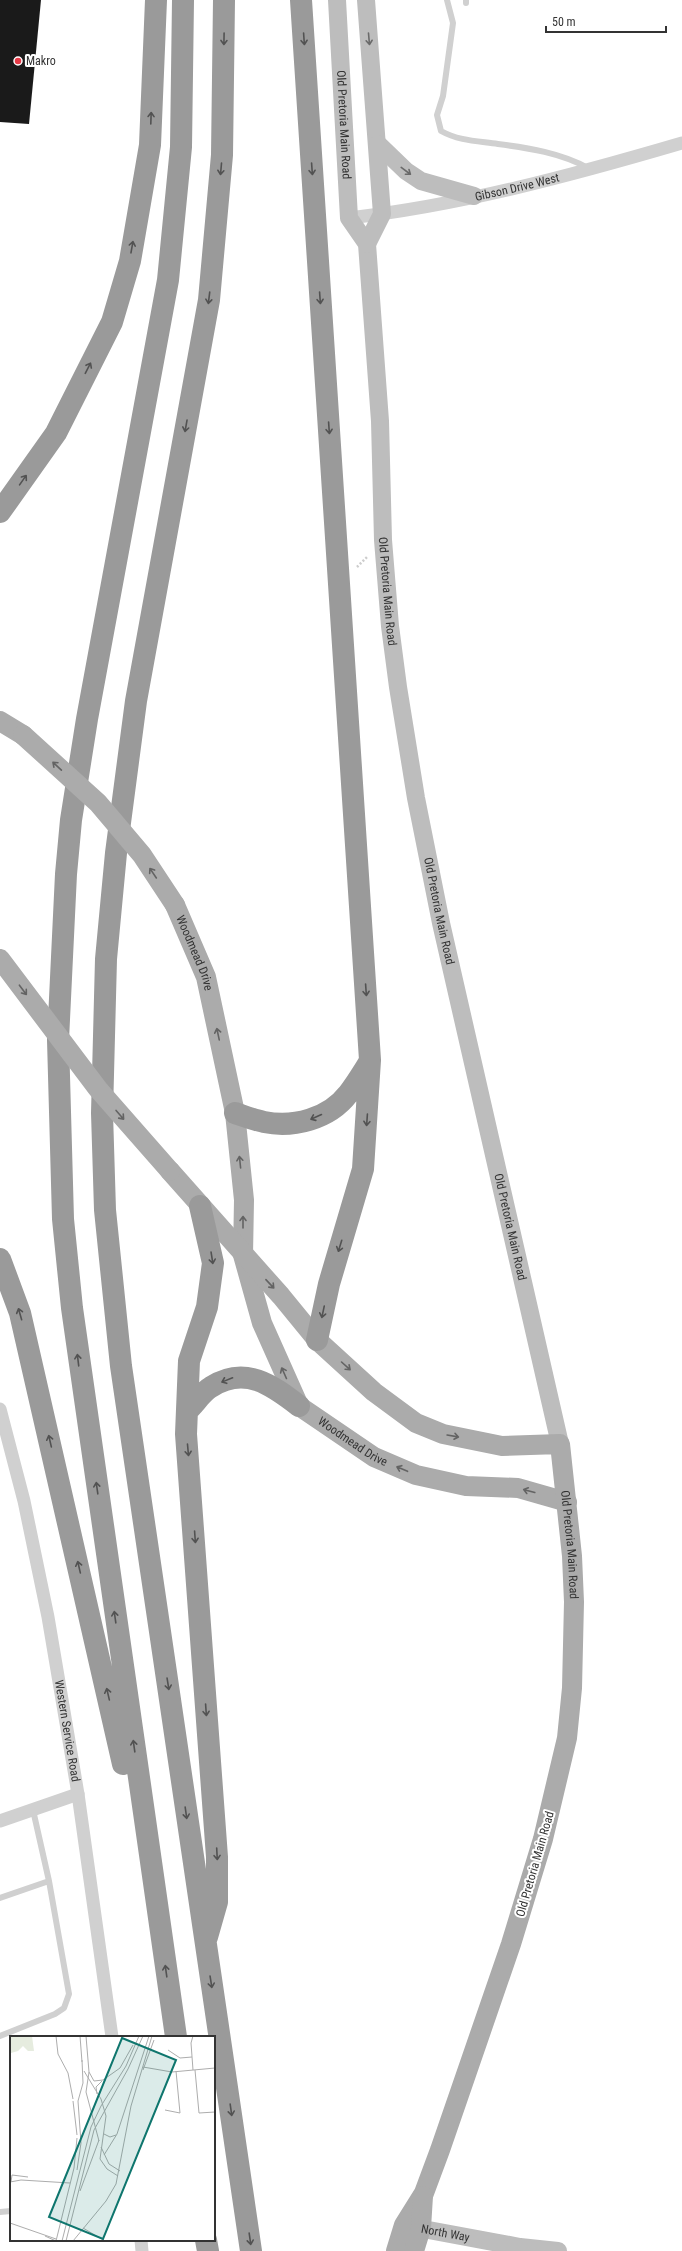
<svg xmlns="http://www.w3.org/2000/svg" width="682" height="2251" font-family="'Roboto Condensed',sans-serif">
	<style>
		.building { fill: #1a1a1a }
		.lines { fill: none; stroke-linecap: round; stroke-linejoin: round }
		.path { stroke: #cdcdcd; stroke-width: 2.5; stroke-dasharray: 2 2; stroke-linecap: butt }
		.lane { stroke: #d0d0d0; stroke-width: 6 }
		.street { stroke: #d0d0d0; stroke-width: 13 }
		.secondary { stroke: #bdbdbd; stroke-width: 18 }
		.primary { stroke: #ababab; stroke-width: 20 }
		.highway { stroke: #9a9a9a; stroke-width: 22 }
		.primary-bridge { stroke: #ababab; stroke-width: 20 }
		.oneway { stroke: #525252 }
		.oneway2 { stroke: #6a6a6a }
		.oneway3 { stroke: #636363 }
		.poi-dot { fill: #e63946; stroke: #fff; stroke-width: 1.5 }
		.labels { text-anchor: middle; stroke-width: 4; stroke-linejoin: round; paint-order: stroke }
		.poi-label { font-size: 12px; fill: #333; stroke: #fff; text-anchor: start }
		.street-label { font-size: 12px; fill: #333; stroke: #fff }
		.inset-road { fill: none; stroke: #adadad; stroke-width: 1 }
		.view { fill: #0f766e; fill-opacity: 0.15; stroke: #0f766e; stroke-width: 2 }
		.inset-edge { fill: none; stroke: #333; stroke-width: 2 }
	</style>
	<rect width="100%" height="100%" fill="#fff"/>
	<path class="building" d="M0,0H41L29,124L0,122Z"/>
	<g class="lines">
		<path class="path" d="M357,567L368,556"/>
		<path class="lane" d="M447,0L453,23L443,96L437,115L441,131C459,141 478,141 498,144C529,148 561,153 588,168
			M466,0V3
			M0,1898L49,1881
			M0,2036L55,2014L64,2008L69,1994L49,1881L33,1810
			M0,2212L11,2211"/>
		<g class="street">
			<path id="s1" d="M349,218C462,205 573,175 682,143"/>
			<path id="s2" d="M0,1409L24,1501L48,1617L78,1794L112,2037"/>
			<path d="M0,1821L78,1794"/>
			<path d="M141,2240L142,2251"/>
		</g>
		<g class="secondary">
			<path id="s3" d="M337,0L349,218L367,244L380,421L383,540L390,626L398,687L416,798L441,923L560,1444"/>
			<path d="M366,0L382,214L367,244"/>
			<path d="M378,144L406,171L421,181L474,196"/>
			<path id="s4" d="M407,2226L520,2247L558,2251"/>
		</g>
		<g class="primary">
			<path d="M0,721L23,735"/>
			<path id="s5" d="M175,905L206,977L235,1113L244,1200L243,1255L262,1323L299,1406L374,1457L416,1475L466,1486L518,1488L567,1502"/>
			<path id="s6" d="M170,1171L281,1296L317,1340L374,1392L416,1423L443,1434L502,1446L560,1444L572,1556L574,1602L572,1688L567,1738L543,1839L511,1944L440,2150L424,2193L404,2225L396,2251"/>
			<path d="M414,2251L421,2228L423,2196"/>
		</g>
		<path class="highway" d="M224,0L222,155L209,300L136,701L116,853L106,959L102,1113L105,1210L121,1366L251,2251
			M301,0L370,1060L363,1169L329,1284L317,1340
			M0,512L56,433L112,322L130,261L150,145L156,0
			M235,1113C244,1116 254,1120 264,1122C293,1128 329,1119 348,1094C356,1084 363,1072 370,1061
			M200,1206L213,1263L207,1307L189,1361L186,1434L217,1857V1902L207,1937
			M0,1259L20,1313L123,1764
			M187,1411C195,1404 202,1392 211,1387C245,1365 272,1385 299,1406
			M176,2037L72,1308L63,1219L58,1040L66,874L71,820L87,719L168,280L181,147L183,0
			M206,2240L208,2251"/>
		<path class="primary-bridge" d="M23,735L98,803L142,855L175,905
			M0,959L98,1089L170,1171"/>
	</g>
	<defs><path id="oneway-shaft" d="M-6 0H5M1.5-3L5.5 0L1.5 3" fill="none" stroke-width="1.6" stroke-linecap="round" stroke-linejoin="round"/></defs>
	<g class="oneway">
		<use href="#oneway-shaft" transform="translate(224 39) rotate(91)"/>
		<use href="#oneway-shaft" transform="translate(304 39) rotate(86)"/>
		<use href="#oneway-shaft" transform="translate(151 118) rotate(-88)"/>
		<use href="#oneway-shaft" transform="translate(221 169) rotate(95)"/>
		<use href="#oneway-shaft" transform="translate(312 169) rotate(86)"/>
		<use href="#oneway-shaft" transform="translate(132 247) rotate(-80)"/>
		<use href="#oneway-shaft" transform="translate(209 298) rotate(97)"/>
		<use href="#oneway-shaft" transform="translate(320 298) rotate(86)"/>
		<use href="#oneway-shaft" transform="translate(88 368) rotate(-63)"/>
		<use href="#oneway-shaft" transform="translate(186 426) rotate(100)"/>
		<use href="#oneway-shaft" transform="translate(329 428) rotate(86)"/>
		<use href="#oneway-shaft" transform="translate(23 480) rotate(-55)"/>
		<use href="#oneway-shaft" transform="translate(366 990) rotate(86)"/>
		<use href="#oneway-shaft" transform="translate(316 1117) rotate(156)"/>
		<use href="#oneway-shaft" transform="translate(367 1120) rotate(94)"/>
		<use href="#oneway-shaft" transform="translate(340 1246) rotate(107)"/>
		<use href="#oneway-shaft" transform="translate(212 1258) rotate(81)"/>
		<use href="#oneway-shaft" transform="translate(323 1312) rotate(102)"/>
		<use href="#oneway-shaft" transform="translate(20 1314) rotate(-106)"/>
		<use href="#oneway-shaft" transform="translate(78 1360) rotate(-97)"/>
		<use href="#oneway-shaft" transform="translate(227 1380) rotate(158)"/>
		<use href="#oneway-shaft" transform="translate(50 1441) rotate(-103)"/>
		<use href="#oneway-shaft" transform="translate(188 1450) rotate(85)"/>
		<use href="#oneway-shaft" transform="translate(97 1488) rotate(-98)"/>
		<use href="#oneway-shaft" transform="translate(195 1537) rotate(86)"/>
		<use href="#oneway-shaft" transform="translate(79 1567) rotate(-103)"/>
		<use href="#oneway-shaft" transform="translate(115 1617) rotate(-98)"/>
		<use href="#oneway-shaft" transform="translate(168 1684) rotate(81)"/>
		<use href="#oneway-shaft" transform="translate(108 1694) rotate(-103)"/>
		<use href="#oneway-shaft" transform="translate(206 1710) rotate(86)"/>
		<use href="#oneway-shaft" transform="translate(134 1746) rotate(-98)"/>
		<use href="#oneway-shaft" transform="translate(186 1813) rotate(82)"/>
		<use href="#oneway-shaft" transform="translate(217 1854) rotate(87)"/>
		<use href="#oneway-shaft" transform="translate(166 1971) rotate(-98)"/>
		<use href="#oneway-shaft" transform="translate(211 1982) rotate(81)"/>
		<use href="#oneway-shaft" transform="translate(231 2110) rotate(82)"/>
		<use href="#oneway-shaft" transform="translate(250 2239) rotate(82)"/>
	</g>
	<g class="oneway2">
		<use href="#oneway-shaft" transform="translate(369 39) rotate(85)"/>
		<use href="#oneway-shaft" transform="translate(406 171) rotate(37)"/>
	</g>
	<g class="oneway3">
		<use href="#oneway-shaft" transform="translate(57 766) rotate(-137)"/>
		<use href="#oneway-shaft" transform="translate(153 873) rotate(-124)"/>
		<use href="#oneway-shaft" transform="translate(23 990) rotate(53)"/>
		<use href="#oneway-shaft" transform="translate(218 1034) rotate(-102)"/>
		<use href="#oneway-shaft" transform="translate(120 1115) rotate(49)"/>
		<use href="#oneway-shaft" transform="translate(240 1162) rotate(-96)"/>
		<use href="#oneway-shaft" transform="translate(243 1222) rotate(-90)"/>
		<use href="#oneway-shaft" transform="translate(270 1284) rotate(47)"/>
		<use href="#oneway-shaft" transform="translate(346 1366) rotate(42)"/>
		<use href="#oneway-shaft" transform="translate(284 1373) rotate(-114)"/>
		<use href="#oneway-shaft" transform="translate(453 1436) rotate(10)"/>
		<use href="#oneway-shaft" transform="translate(402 1469) rotate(-157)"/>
		<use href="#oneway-shaft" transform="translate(529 1491) rotate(-165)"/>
	</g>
	<circle class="poi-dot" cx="18" cy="61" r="4"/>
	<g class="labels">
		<g class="poi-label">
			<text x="26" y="65">Makro</text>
		</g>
		<g class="street-label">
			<text dy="4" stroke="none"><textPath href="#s3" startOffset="125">Old Pretoria Main Road</textPath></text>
			<text dy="4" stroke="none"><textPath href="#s1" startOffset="171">Gibson Drive West</textPath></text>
			<text dy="4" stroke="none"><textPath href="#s3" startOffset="598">Old Pretoria Main Road</textPath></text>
			<text dy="4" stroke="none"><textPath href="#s3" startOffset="922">Old Pretoria Main Road</textPath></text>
			<text dy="4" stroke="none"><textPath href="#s5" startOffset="52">Woodmead Drive</textPath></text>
			<text dy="4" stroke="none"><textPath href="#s3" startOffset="1246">Old Pretoria Main Road</textPath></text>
			<text dy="4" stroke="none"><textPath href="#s5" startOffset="586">Woodmead Drive</textPath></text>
			<text dy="4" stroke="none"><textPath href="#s6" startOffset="602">Old Pretoria Main Road</textPath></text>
			<text dy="4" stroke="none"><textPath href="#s2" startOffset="329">Western Service Road</textPath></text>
			<text transform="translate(535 1864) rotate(-74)" y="4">Old Pretoria Main Road</text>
			<text dy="4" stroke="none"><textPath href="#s4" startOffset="39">North Way</textPath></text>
		</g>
	</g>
	<g transform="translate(10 2036)">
		<rect width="205" height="205" fill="#fff"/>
		<path d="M0,0H22L24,15H18L13,10L8,15L1,17Z" fill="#e6ecdf"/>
		<path class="inset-road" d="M46,0L48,18L58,37L63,63M70,0L72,26M76,0L79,36L76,56L89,105M183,0L181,7L183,34M158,14L170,22L182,21M133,31L162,36L205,32M133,34L144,4M185,34L189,77L205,76M74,35L91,63L96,80L90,123L97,133L108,140M79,36L84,45L93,44L110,32L123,9M87,58L86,51L92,45M63,65L67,99M155,74L170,77L166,35M94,98L100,101L106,99M91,111L99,128L110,135M94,119L107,98L139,0M67,134L71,107L68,65L73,47L72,24M0,146L11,144L60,147M1,146L2,139L18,141M70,155L89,104M0,187L46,203M73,192L95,205M35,200L46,205M46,205L64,132L67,102M52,205L81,91L91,70L116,30L129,0M56,205L84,94L118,33L133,0M63,205L96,165L106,148L121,70L142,0"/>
		<path class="view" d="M112,2L166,24L93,203L39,181Z"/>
		<rect width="205" height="205" class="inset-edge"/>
	</g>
	<path d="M546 26v6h120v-6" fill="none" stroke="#333333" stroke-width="2"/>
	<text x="552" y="26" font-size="12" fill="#333333" stroke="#ffffff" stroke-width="3" paint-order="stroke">50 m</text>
</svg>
